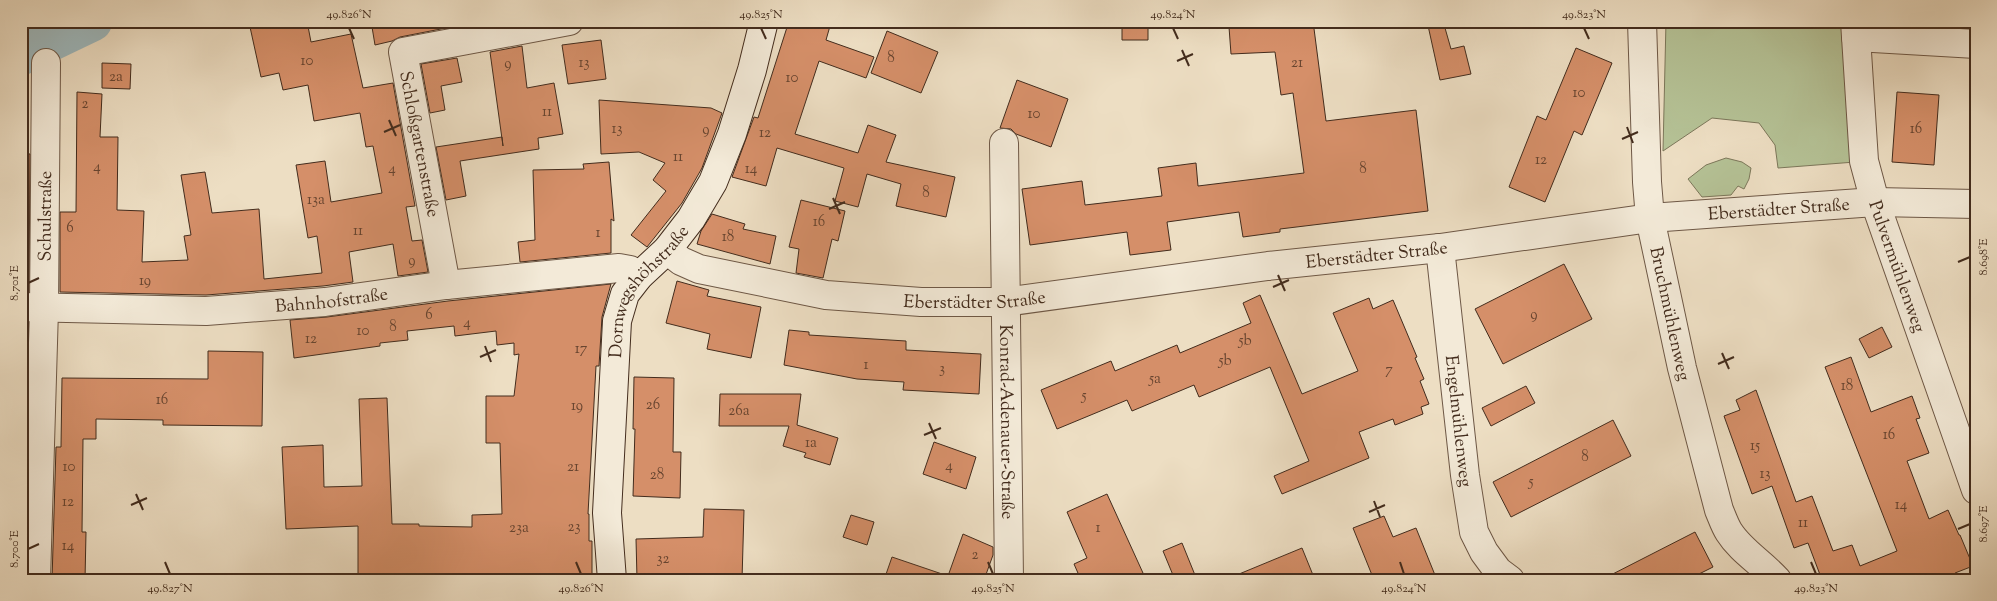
<svg xmlns="http://www.w3.org/2000/svg" width="1997" height="601" font-family="'Sorts Mill Goudy',serif">
	<style>
		.green { fill: #b5c296; stroke: #7c775a }
		.lines { fill: none; stroke-linecap: round; stroke-linejoin: round }
		.river { stroke: #9eb9be; stroke-width: 41 }
		.building { fill: #d58f69; stroke: #432c1d }
		.street-casing { stroke: #6e5846; stroke-width: 30 }
		.secondary-casing { stroke: #432c1d; stroke-width: 30 }
		.street { stroke: #f3ead8; stroke-width: 28 }
		.secondary { stroke: #f3ead8; stroke-width: 28 }
		.ticks { fill: none; stroke: #432c1d; stroke-width: 2 }
		.labels { text-anchor: middle; stroke-width: 4.5; stroke-linejoin: round; paint-order: stroke }
		.number-label { font-size: 15px; fill: #684530 }
		.street-label { font-size: 18px; fill: #432c1d; stroke: #f3ead8 }
		.neatline { fill: none; stroke: #432c1d; stroke-width: 2 }
		.ticks-label { font-size: 12px; text-anchor: middle; fill: #432c1d }
	</style>
	<rect width="100%" height="100%" fill="#eddec3"/>
	<filter id="stains"><feTurbulence type="fractalNoise" baseFrequency=".004" numOctaves="4"/><feColorMatrix values="0 0 0 0 .2 0 0 0 0 .09 0 0 0 0 .02 0 0 0 .5 -.17"/></filter>
	<radialGradient id="worn" r=".72"><stop offset=".6" stop-color="#630" stop-opacity="0"/><stop offset="1" stop-color="#630" stop-opacity=".3"/></radialGradient>
	<path class="green" d="M1666,21H1848L1855,162L1778,168L1775,145L1759,123L1712,118L1663,151Z
		M1726,158L1742,162L1751,168L1749,179L1744,189L1738,186L1731,195L1702,197L1688,179L1706,165Z"/>
	<g class="lines">
		<path class="river" d="M21,55L92,21"/>
	</g>
	<path class="building" d="M277,21H307L311,42L351,34L363,88L393,83L415,206L406,207L412,241L422,240L428,272L398,276L393,244L349,252L353,282L323,286L206,295L60,292V212H76L77,92L102,94L100,137H118L117,210L144,211L142,262L188,260L184,236L191,235L181,175L205,172L212,213L259,209L264,279L322,273L317,236L308,238L296,165L325,161L331,202L382,193L373,146L366,147L360,113L314,121L308,85L283,90L279,73L261,77L250,27Z
		M371,21H450L451,27L400,37L392,41L375,45Z
		M789,21H815L830,26L826,40L874,57L866,78L819,61L795,134L858,153L868,125L896,135L886,162L955,177L946,217L896,206L901,184L867,174L858,207L835,201L844,168L777,148L766,186L732,177L754,117L758,118Z
		M1122,21H1148V40H1122Z
		M1244,21H1313L1326,121L1416,110L1428,211L1280,229V232L1243,237L1239,212L1167,222L1171,250L1130,255L1127,232L1030,245L1022,189L1082,181L1085,205L1162,196L1158,168L1196,163L1198,186L1304,173L1293,93L1281,95L1275,52L1231,54L1229,27L1244,26Z
		M1427,21H1443L1451,49L1464,46L1471,74L1440,80Z
		M887,31L938,52L921,93L871,73Z
		M601,40L606,79L568,84L562,45Z
		M522,46L527,88L554,83L563,134L538,138L539,149L460,161L466,196L446,200L436,147L502,137L503,146L490,52Z
		M1576,48L1612,63L1582,135L1574,131L1545,202L1509,187L1537,116L1546,120Z
		M457,58L462,82L441,86L445,110L430,113L421,64Z
		M102,63L131,64L130,89L102,88Z
		M1017,80L1068,99L1051,147L1016,134L1011,129L1000,128Z
		M1897,92L1939,95L1934,165L1892,162Z
		M599,100L711,108L722,113L702,168L682,203L647,247L631,235L666,191L653,180L665,163L639,152L601,154Z
		M21,153L30,154L29,292L21,291Z
		M609,162L614,221L611,219V253L520,262L518,242L535,240L533,170L584,169L583,164Z
		M801,200L845,211L838,241L832,239L823,278L796,273L799,249L789,247Z
		M712,214L745,224L743,229L776,236L770,264L697,244L701,231Z
		M1564,264L1592,319L1503,364L1475,309Z
		M677,281L709,290L707,296L761,307L751,358L707,349L710,334L666,323Z
		M611,284L602,317L599,366H596L588,514H589V541H592V580H358V526L286,529L282,447L323,445L324,487L362,486L359,399L387,398L392,524H419V526L472,527V515L502,514L500,443H486V396H514L519,354L514,355V343L497,345L496,331L455,336L454,326L407,331L408,340L380,343V346L294,358L290,320L327,317L448,301Z
		M1260,295L1302,394L1358,371L1333,313L1369,298L1373,309L1393,300L1417,357L1415,358L1424,379L1420,381L1429,404L1421,407L1423,414L1395,425L1393,419L1359,432L1369,458L1282,494L1274,476L1309,461L1270,367L1199,397L1194,385L1132,411L1127,400L1057,429L1041,390L1111,361L1115,371L1177,345L1180,353L1251,323L1243,303Z
		M1882,327L1892,347L1869,358L1859,339Z
		M789,330L809,332V335L906,341V350L981,354L979,394L903,390L904,382L857,379L784,365Z
		M208,351L263,352L262,426L163,425V420L96,419V439H83L82,532H86L85,580H52L56,447H61L62,378L208,379Z
		M1851,357L1871,412L1912,396L1920,418L1916,419L1929,453L1907,461L1929,519L1948,510L1959,535H1960L1973,566L1955,573L1958,580H1822L1808,543L1794,548L1772,486L1752,494L1724,416L1740,410L1736,400L1756,390L1796,502L1812,496L1833,551L1852,545L1860,566L1897,551L1825,367Z
		M634,377L674,378L673,452H681L680,498L633,496L635,429H633Z
		M1526,386L1535,403L1491,426L1482,408Z
		M720,394H801L797,425L838,438L830,465L804,457L806,453L783,446L789,426H719Z
		M1613,420L1631,456L1511,517L1493,482Z
		M934,442L976,457L966,489L923,474Z
		M1107,494L1143,573L1130,580H1081L1074,564L1087,558L1067,512Z
		M704,509L744,510L742,580H702V577L637,579L636,539L703,537Z
		M851,515L874,522L867,545L843,537Z
		M1384,516L1393,537L1416,528L1437,580H1374L1353,528Z
		M1695,532L1713,567L1687,580H1601Z
		M963,534L993,547V555L984,580H884L892,557L948,576Z
		M1182,543L1197,580H1175L1163,551Z
		M1302,548L1315,580H1227V579Z"/>
	<g class="lines">
		<g class="street-casing">
			<g id="street">
				<path id="s1" d="M1642,21L1647,182L1650,218L1682,368L1719,510C1722,517 1725,526 1729,532C1741,551 1762,563 1777,580"/>
				<path id="s2" d="M1855,21L1864,161L1875,202L1976,490"/>
				<path d="M1856,37L1976,44"/>
				<path id="s3" d="M1004,143L1009,580"/>
				<path id="s4" d="M1440,248L1465,475L1474,532L1484,552L1498,571L1510,580"/>
				<path id="s5" d="M667,250L681,261L699,269L826,295L921,302H1005L1268,266L1440,248L1650,218L1875,202L1976,204"/>
				<path d="M446,285L403,52L569,21"/>
				<path id="s6" d="M21,307L206,311L325,302L446,285L619,268L630,270L639,276"/>
				<path id="s7" d="M36,580L44,309L46,63"/>
			</g>
		</g>
		<g class="secondary-casing">
			<g id="secondary">
				<path id="s8" d="M612,580L607,513L617,321L625,294L639,276L667,250L691,219L713,182L732,134L752,70L764,21"/>
			</g>
		</g>
		<use href="#street" class="street"/>
		<use href="#secondary" class="secondary"/>
	</g>
	<path class="ticks" d="M349,28L354,39M761,28L766,39M1173,28L1178,39M1584,28L1589,39M1182,50L1189,66M1177,61L1193,54M389,120L396,136M1627,127L1633,143M384,132L400,125M1622,139L1638,132M833,198L840,214M829,209L845,202M1958,262L1970,257M1278,275L1285,291M28,283L39,278M1273,287L1289,280M485,346L491,362M1722,353L1729,369M480,357L496,350M1718,364L1734,357M929,423L936,439M924,435L941,428M136,494L143,510M1374,501L1380,517M131,505L147,498M1369,512L1385,505M1958,529L1970,524M28,549L39,544M165,562L170,574M576,562L581,574M988,562L993,574M1400,562L1404,574M1811,562L1816,574"/>
	<g class="labels">
		<g class="number-label">
			<text x="891" y="62">8</text>
			<text x="307" y="65">10</text>
			<text x="584" y="67">13</text>
			<text x="1297" y="67">21</text>
			<text x="508" y="68">9</text>
			<text x="116" y="81">2a</text>
			<text x="792" y="82">10</text>
			<text x="1579" y="97">10</text>
			<text x="85" y="108">2</text>
			<text x="547" y="116">11</text>
			<text x="1034" y="118">10</text>
			<text x="617" y="133">13</text>
			<text x="1916" y="133">16</text>
			<text x="706" y="134">9</text>
			<text x="765" y="137">12</text>
			<text x="678" y="161">11</text>
			<text x="1541" y="164">12</text>
			<text x="97" y="171">4</text>
			<text x="392" y="173">4</text>
			<text x="751" y="173">14</text>
			<text x="1363" y="173">8</text>
			<text x="926" y="197">8</text>
			<text x="316" y="204">13a</text>
			<text x="819" y="226">16</text>
			<text x="70" y="232">6</text>
			<text x="358" y="235">11</text>
			<text x="598" y="237">1</text>
			<text x="728" y="241">18</text>
			<text x="412" y="265">9</text>
			<text x="145" y="285">19</text>
			<text x="429" y="319">6</text>
			<text x="1534" y="319">9</text>
			<text x="467" y="327">4</text>
			<text x="393" y="331">8</text>
			<text x="363" y="335">10</text>
			<text x="311" y="343">12</text>
			<text x="1245" y="345">5b</text>
			<text x="581" y="353">17</text>
			<text x="1225" y="365">5b</text>
			<text x="866" y="369">1</text>
			<text x="942" y="373">3</text>
			<text x="1389" y="374">7</text>
			<text x="1155" y="383">5a</text>
			<text x="1847" y="390">18</text>
			<text x="1084" y="400">5</text>
			<text x="162" y="404">16</text>
			<text x="653" y="409">26</text>
			<text x="577" y="410">19</text>
			<text x="739" y="415">26a</text>
			<text x="1889" y="439">16</text>
			<text x="811" y="447">1a</text>
			<text x="1755" y="450">15</text>
			<text x="1585" y="461">8</text>
			<text x="949" y="470">4</text>
			<text x="69" y="471">10</text>
			<text x="573" y="471">21</text>
			<text x="1765" y="478">13</text>
			<text x="657" y="479">28</text>
			<text x="1531" y="486">5</text>
			<text x="68" y="506">12</text>
			<text x="1901" y="509">14</text>
			<text x="1803" y="527">11</text>
			<text x="574" y="531">23</text>
			<text x="519" y="532">23a</text>
			<text x="1098" y="532">1</text>
			<text x="68" y="550">14</text>
			<text x="975" y="559">2</text>
			<text x="663" y="563">32</text>
		</g>
		<g class="street-label">
			<text transform="translate(420 144) rotate(79)" y="6">Schloßgartenstraße</text>
			<text dy="6" stroke="none"><textPath href="#s5" startOffset="1126">Eberstädter Straße</textPath></text>
			<text dy="6" stroke="none"><textPath href="#s7" startOffset="364">Schulstraße</textPath></text>
			<text dy="6" stroke="none"><textPath href="#s5" startOffset="721">Eberstädter Straße</textPath></text>
			<text dy="6" stroke="none"><textPath href="#s2" startOffset="251">Pulvermühlenweg</textPath></text>
			<text dy="6" stroke="none"><textPath href="#s8" startOffset="300">Dornwegshöhstraße</textPath></text>
			<text dy="6" stroke="none"><textPath href="#s5" startOffset="316">Eberstädter Straße</textPath></text>
			<text dy="6" stroke="none"><textPath href="#s6" startOffset="311">Bahnhofstraße</textPath></text>
			<text dy="6" stroke="none"><textPath href="#s1" startOffset="295">Bruchmühlenweg</textPath></text>
			<text dy="6" stroke="none"><textPath href="#s4" startOffset="174">Engelmühlenweg</textPath></text>
			<text dy="6" stroke="none"><textPath href="#s3" startOffset="279">Konrad-Adenauer-Straße</textPath></text>
		</g>
	</g>
	<rect width="1997" height="601" fill="none" stroke="#eddec3" stroke-width="55"/>
	<rect x="28" y="28" width="1942" height="546" class="neatline"/>
	<g class="ticks-label">
		<text x="349" y="18">49.826°N</text>
		<text x="761" y="18">49.825°N</text>
		<text x="1173" y="18">49.824°N</text>
		<text x="1584" y="18">49.823°N</text>
		<text transform="translate(1983 257) rotate(-90)" y="4">8.698°E</text>
		<text transform="translate(14 283) rotate(-90)" y="4">8.701°E</text>
		<text transform="translate(1983 524) rotate(-90)" y="4">8.697°E</text>
		<text transform="translate(14 549) rotate(-90)" y="4">8.700°E</text>
		<text x="170" y="592">49.827°N</text>
		<text x="581" y="592">49.826°N</text>
		<text x="993" y="592">49.825°N</text>
		<text x="1404" y="592">49.824°N</text>
		<text x="1816" y="592">49.823°N</text>
	</g>
	<rect width="100%" height="100%" filter="url(#stains)"/>
	<rect width="100%" height="100%" fill="url(#worn)"/>
</svg>
